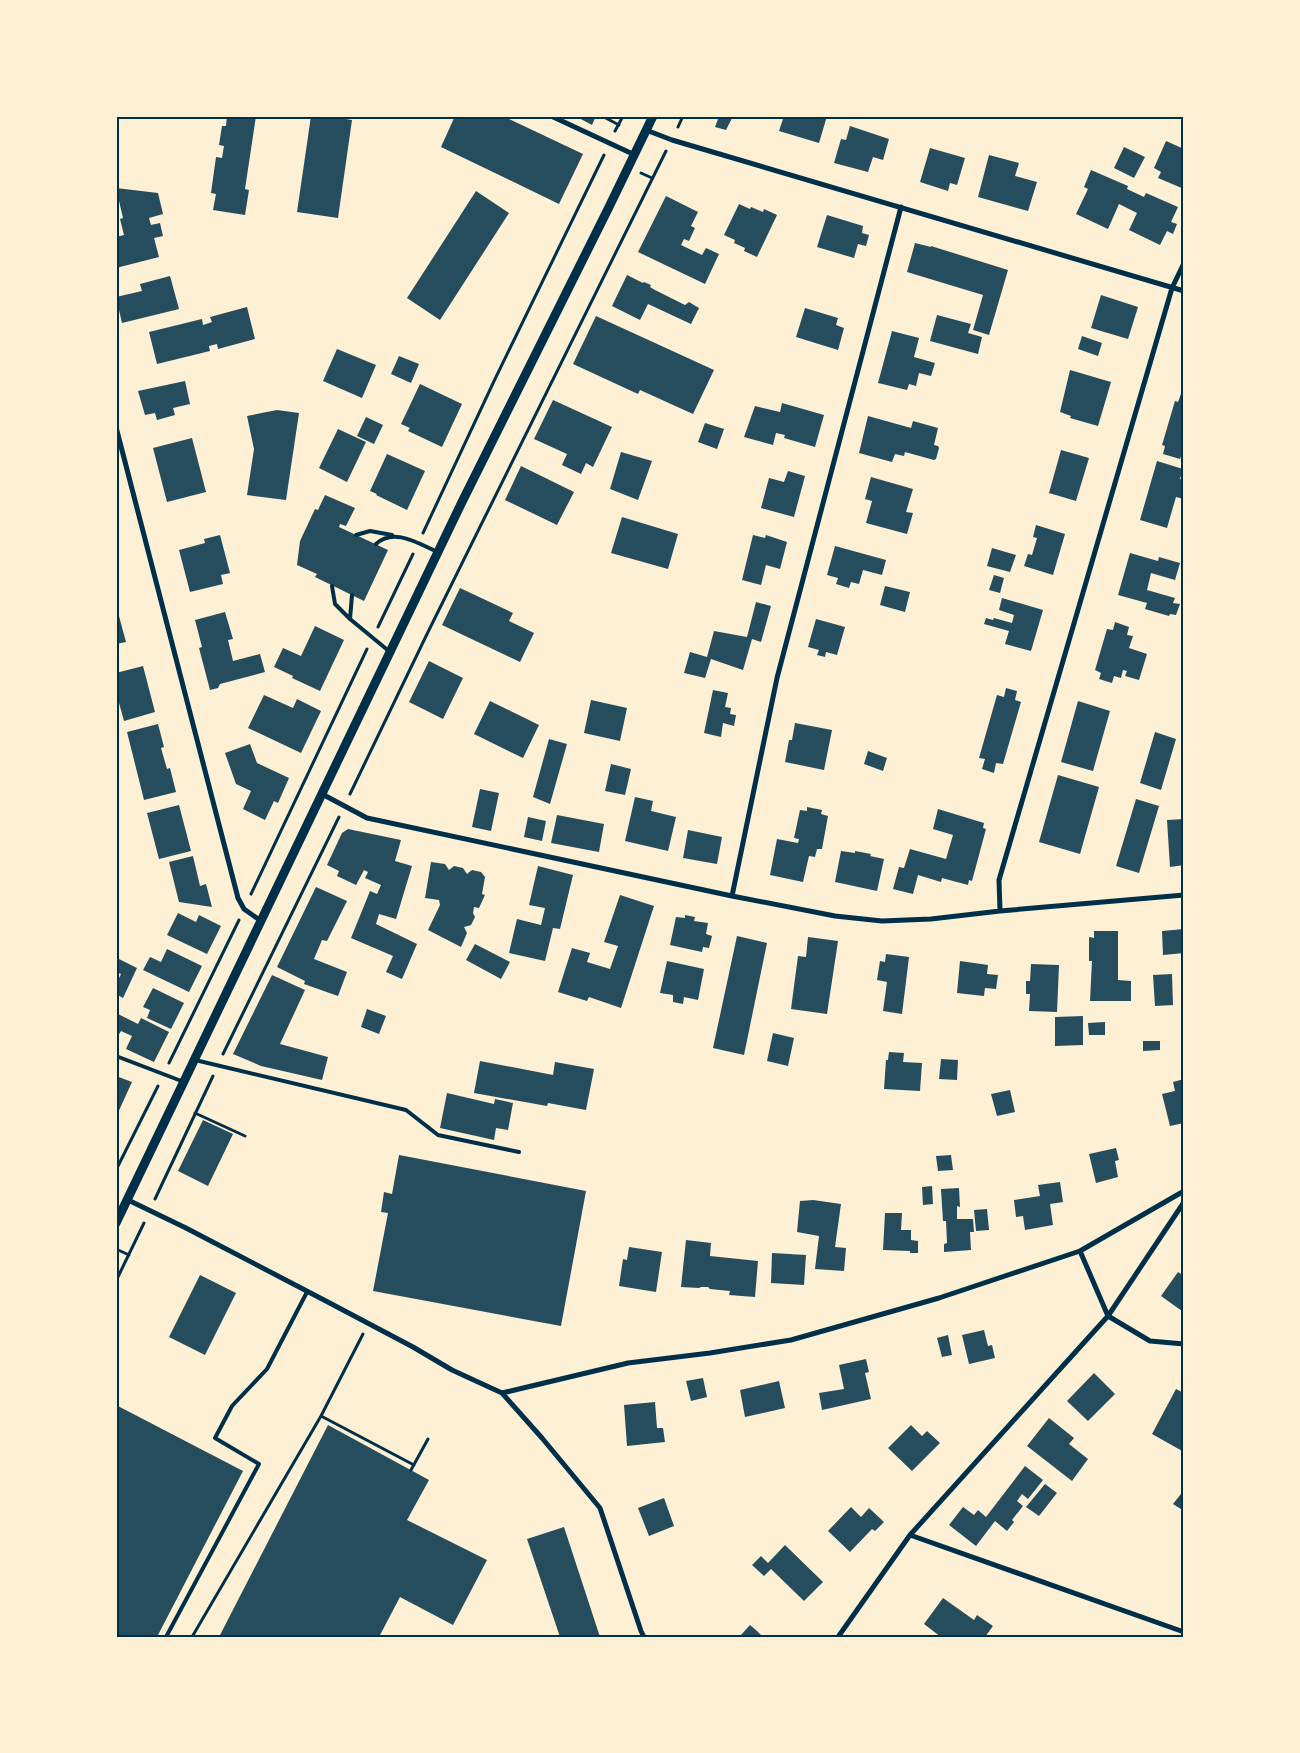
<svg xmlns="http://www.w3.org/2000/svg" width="1300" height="1753" font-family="'Titillium Web',sans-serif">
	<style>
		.building { fill: #264d5e }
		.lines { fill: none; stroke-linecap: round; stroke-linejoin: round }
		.path { stroke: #003049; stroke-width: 3 }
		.service { stroke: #003049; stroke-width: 4 }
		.minor { stroke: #003049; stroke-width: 5 }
		.tertiary { stroke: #003049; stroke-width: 9 }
		.neatline { fill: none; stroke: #003049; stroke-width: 2 }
	</style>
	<rect width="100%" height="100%" fill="#fdf0d5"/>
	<path class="building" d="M227,116H256L245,189L249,190L245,215L213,210L216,194L211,193L216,157L222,158L224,146L219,145L222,126H226Z
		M311,116H326L352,120L338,218L297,212Z
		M455,116H503L583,154L559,204L441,147Z
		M575,116H596L592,125Z
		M713,116H733L726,130L715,127L718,119Z
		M784,116H827L819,143L779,131Z
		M850,126L889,139L883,160L873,157L868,172L834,163L841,139L846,140Z
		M1166,141L1184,149V189L1158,178L1161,172L1154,168Z
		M1124,147L1145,157L1134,178L1114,168Z
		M930,148L965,158L957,185L950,183L948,191L920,182Z
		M989,155L1019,163L1015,176L1037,182L1028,211L978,197Z
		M1091,170L1128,186L1127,189L1144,197L1146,193L1178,207L1171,222L1177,224L1173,234L1167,231L1160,245L1129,230L1137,213L1119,204L1108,229L1076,214L1088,189L1084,187Z
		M116,188L158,193L163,214L149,218L151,225L160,223L163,236L154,238L159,257L116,268V237L124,235L120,219L123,218Z
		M476,191L509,213L440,320L407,298Z
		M666,196L698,212L691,226L695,228L689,241L684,239L681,245L702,255L706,248L719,254L705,284L638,252Z
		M739,204L750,209L751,207L763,212L764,209L777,215L757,257L744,251L745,248L734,243L735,240L724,235Z
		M827,215L863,226L862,233L869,235L866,246L858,244L854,258L817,247Z
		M915,243L931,247V246L1008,270L989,335L973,330L983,295L907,272Z
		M627,275L643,283L644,282L651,285L650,287L655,290L685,305L689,302L699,308L691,324L648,304L640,320L612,306Z
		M170,276L179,309L122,323L116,297L142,291L140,284Z
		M1101,295L1138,307L1128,339L1091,328Z
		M247,307L255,339L218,349L217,344L209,346L210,351L157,364L149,332L202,319L203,325L212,322L210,317Z
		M805,308L838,318L836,325L844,328L838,350L796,337Z
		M937,315L971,324L968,333L982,337L978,354L930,341Z
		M596,316L714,370L693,414L640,390L638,394L573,364Z
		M892,331L919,338L914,357L935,363L931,376L919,373L916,386L909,384L907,390L878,383Z
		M1082,336L1102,343L1098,356L1078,349Z
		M337,349L376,365L362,398L323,381Z
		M399,356L419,364L411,383L391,374Z
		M1070,370L1111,382L1098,426L1070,418L1071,416L1060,412Z
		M185,381L190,404L173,408L175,415L157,420L155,413L145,415L138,391Z
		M420,384L462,404L442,447L408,431L410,428L401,424Z
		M1182,391H1184V451H1183L1180,459L1163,454L1165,446L1162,445L1175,401L1178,402Z
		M553,400L612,427L593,467L586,463L581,474L562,465L567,454L534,439Z
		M782,403L824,415L815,447L784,438L785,435L776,433L773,445L744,437L755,406L780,412Z
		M277,410L299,413L286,500L247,495L254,449L247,416Z
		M868,416L911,428L913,421L938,428L934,445L938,446L939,448L936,459L934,460L905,452L904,456L895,454L892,462L859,453Z
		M366,417L383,425L374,444L357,436Z
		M705,423L724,429L717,449L698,442Z
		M338,429L366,442L347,482L319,468Z
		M192,438L206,492L167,502L153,448Z
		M1061,450L1089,458L1076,501L1049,493Z
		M621,452L652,461L638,500L610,489Z
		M387,454L425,471L407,510L376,495L377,494L370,491Z
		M1157,461L1183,469L1180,479L1184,480V499L1176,497L1167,528L1140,520Z
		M521,466L574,492L557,525L505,500Z
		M788,471L805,476L794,517L761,508L769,478L784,482Z
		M871,477L913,489L906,512L913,513L907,534L866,523L872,501L865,499Z
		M325,495L355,508L346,526L340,524L339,527L388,550L364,601L315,577L317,574L297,565L300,541L315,509L318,510Z
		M622,517L678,534L668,569L611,553Z
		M1036,525L1065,534L1053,575L1024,566L1028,554L1032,555L1037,538L1033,537Z
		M220,535L230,573L221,575L223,584L190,592L179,550L205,543L204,539Z
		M753,535L765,538L766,535L787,542L780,569L766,565L761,585L742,580Z
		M835,546L886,560L882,575L863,570L859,584L851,582L849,588L836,584L838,578L827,575Z
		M992,548L1016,555L1010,572L987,566Z
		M1130,553L1158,561L1159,557L1180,563L1175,580L1151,573L1147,590L1175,598L1173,603L1180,604L1176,615L1170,614L1169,616L1145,609L1147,603L1118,595Z
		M994,575L1004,578L1000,593L989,590Z
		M885,586L910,592L905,612L880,605Z
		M460,588L513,613L509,621L534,633L520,662L442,625Z
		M1002,598L1043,610L1031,651L1005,644L1009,631L984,624L986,618L993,620L994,618L1012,623L1014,615L999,610Z
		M756,602L771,606L761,642L752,639L743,670L711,659L705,678L684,673L690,652L707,657L714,631L747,637Z
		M116,605L126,642L116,644Z
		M225,612L233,639L228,640L233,661L260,654L265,672L220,684L218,688L210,690L199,648L202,647L195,620Z
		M816,619L845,627L837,655L826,652L825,657L817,655L819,650L808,647Z
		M1115,622L1129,627L1127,635L1133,636L1129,648L1147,654L1139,680L1125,676L1127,671L1123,670L1121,678L1114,676L1112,683L1099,679L1101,673L1095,670L1107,629L1113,630Z
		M315,626L344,640L320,691L292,678L293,676L274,667L283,648L301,656Z
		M429,661L463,678L443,719L409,702Z
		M143,666L155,712L124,721L116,692V673Z
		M1006,688L1017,691L1015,700L1021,702L1003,764L996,763L994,773L982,769L985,759L979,758L997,695L1004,697Z
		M713,690L728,693L725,707L731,708L730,714L736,715L734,726L723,723L721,737L704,733Z
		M264,695L293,708L297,699L321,711L301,753L248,728Z
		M591,700L627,708L620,741L584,733Z
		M490,701L539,725L523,758L474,734Z
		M1078,701L1110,711L1093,771L1061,762Z
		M795,723L832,730L824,770L785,762L789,740H792Z
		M158,724L164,747L161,748L167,769L170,768L176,792L144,800L127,732Z
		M1155,732L1176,739L1161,790L1140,783Z
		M549,739L567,744L550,804L533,797Z
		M250,744L257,763L289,778L278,803L274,801L265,820L243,809L251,791L236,784L225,753Z
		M868,751L887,758L883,771L864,764Z
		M611,764L631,769L625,795L605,791Z
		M1058,775L1099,787L1080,854L1039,842Z
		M480,789L499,793L491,831L472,827Z
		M635,797L653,801L651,811L676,817L668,851L625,841Z
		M1136,799L1159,806L1139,873L1116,866Z
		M179,805L191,851L159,859L147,813Z
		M807,807L822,810L821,814L828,816L822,849H817L815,857L809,856L803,882L770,875L777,839L798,843L799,839L794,838L800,810L807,811Z
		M938,809L984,823L983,828L986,829L972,881L969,880L968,885L942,878L941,882L918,875L913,894L893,889L899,867L904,868L910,849L946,859L953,835L933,829Z
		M557,815L604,824L599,852L551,843Z
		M528,817L546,821L542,841L524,837Z
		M1184,819V865L1170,867L1167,820Z
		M348,829L401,840L395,861L412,866L396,919L379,914L376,924L417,944L402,979L386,972L393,956L351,938L370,891L377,894L381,885L365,878L368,872L364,870L356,885L337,876L339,871L327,865L342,833Z
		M688,830L722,837L717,864L683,858Z
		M841,851L855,853V851L871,854L870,856L884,859L877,891L835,882Z
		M193,856L200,886L206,884L212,907L179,902L169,862Z
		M431,862L445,864L449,870L454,866L463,868L467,874L472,870L481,872L485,877L482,894L485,895L479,908L474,907L473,913L475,917L471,925L464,927L467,933L461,947L428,930L440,905L439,900L425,898Z
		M538,866L573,875L560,929L553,928L545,961L509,953L517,919L541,925L545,908L529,905Z
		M316,887L347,901L327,941L322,940L314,959L347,972L338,996L304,984L305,981L277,967Z
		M620,895L654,906L621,1008L589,997L587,1001L558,992L572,948L590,953L587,962L610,969L618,946L604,942Z
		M178,913L196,922L199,915L221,926L207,954L167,935Z
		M685,915L695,917L694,921L708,923L706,934L712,936L709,948L703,947L702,952L670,945L676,917L685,918Z
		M1184,929V953L1163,955L1162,931Z
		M1094,931H1118V980L1131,981V1001H1090L1092,961H1089V937L1094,938Z
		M737,936L767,943L744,1055L713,1048Z
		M808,937L838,941L827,1014L791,1009L798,956L806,957Z
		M475,944L510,962L501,979L466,960Z
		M167,949L202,966L189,992L143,970L150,957L161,962Z
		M886,954L909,957L902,1014L883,1011L887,982L877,980L880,961L885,962Z
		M119,959L137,968L123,998L116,994V984L121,974L116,972V965Z
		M667,961L704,969L698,1000L684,997L683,1004L673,1002V995L660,993Z
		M960,961L988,965L987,974L998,975L996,989L985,988L984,996L957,993Z
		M1031,964L1059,965L1057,1012L1029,1011L1030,994H1026V981H1030Z
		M1172,974L1173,1005L1155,1006L1153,975Z
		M272,975L305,990L280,1044L328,1057L322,1080L261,1066L233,1054Z
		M153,988L184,1003L171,1029L147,1018L150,1010L143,1007Z
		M367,1009L386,1016L379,1034L361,1027Z
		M116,1013L138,1024L141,1018L169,1032L154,1062L126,1049L132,1036L121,1031L118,1036L116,1035Z
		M1083,1016V1045L1055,1046V1017Z
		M1105,1022V1035H1089L1088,1023Z
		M773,1033L794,1038L788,1066L767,1061Z
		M1143,1041H1160V1050L1143,1051Z
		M889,1052L904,1053L903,1062L922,1063L920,1091L884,1089L886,1060H888Z
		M941,1059L958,1060L957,1080L939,1079Z
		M480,1061L553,1075L555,1062L594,1069L586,1110L548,1103L547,1106L474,1093Z
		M116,1076L132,1082L116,1117Z
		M1184,1079V1123L1170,1126L1162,1094L1175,1091L1173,1082Z
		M1010,1090L1015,1112L997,1116L991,1094Z
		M447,1093L494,1104L495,1099L513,1103L508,1130L496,1128L494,1140L440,1128Z
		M203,1120L233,1134L208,1186L178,1171Z
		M1116,1148L1119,1160L1115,1161L1118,1177L1096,1183L1089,1154Z
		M399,1155L586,1191L561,1326L373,1291L388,1213L381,1212L384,1192L392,1194Z
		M951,1155L953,1170L938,1171L936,1156Z
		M1060,1182L1063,1202L1050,1204L1053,1225L1025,1230L1023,1216L1016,1217L1014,1200L1040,1196L1038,1185Z
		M932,1186L933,1204L923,1205L922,1187Z
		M959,1188L960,1207L957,1206V1219H973L974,1232H970L971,1250L944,1252V1244L947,1243L946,1221H943L941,1189Z
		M813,1200L841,1204L835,1247L846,1248L844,1271L815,1269L819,1236L797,1232L800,1201Z
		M987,1209L989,1230L976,1231L974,1210Z
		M885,1213H902L901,1230H911V1240L918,1241V1253H910V1251L883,1250Z
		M686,1240L711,1243L710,1256L758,1261L755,1297L729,1295L730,1291L710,1289L708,1287H701L699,1288L681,1287Z
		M629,1247L662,1252L656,1292L619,1286L623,1259L627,1260Z
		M772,1253L806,1255L804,1285L771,1283Z
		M1178,1272L1184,1276V1307L1182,1311L1161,1296Z
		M200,1275L236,1293L205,1355L169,1337Z
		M984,1330L988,1346L992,1345L995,1358L969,1364L962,1335Z
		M948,1335L952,1355L942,1357L937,1338Z
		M866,1359L869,1372L865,1373L871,1399L822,1410L819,1393L844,1389L839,1365Z
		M1094,1373L1115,1394L1088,1421L1067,1401Z
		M703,1378L707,1397L691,1401L686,1381Z
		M779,1381L785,1408L745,1417L740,1390Z
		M1176,1389L1184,1393V1452L1152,1434Z
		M655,1402L657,1428H663L665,1442L627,1446L624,1405Z
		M116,1405L243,1471L157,1637H116Z
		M1049,1418L1074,1438L1069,1444L1088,1459L1072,1481L1027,1446Z
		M328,1425L429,1480L407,1520L487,1560L453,1625L400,1597L379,1637H219Z
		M911,1425L922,1436L927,1431L940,1443L912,1471L888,1448Z
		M1025,1466L1043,1480L1028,1499L1022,1494L1017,1501L1023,1506L1012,1520L1014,1522L1007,1531L995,1521L976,1546L949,1525L963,1507L974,1515L978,1510L986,1517Z
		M1045,1484L1057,1493L1039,1516L1026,1507Z
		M1184,1490V1511L1173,1504Z
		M664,1498L674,1526L649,1536L638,1508Z
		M851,1507L861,1517L869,1508L884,1522L875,1531L872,1529L850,1552L828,1531Z
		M564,1527L600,1637H560L527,1539Z
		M785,1545L823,1582L804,1601L771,1569L764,1576L752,1565L761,1556L768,1563Z
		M943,1598L974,1620L977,1615L993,1626L985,1637H941L924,1624Z
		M750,1625L757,1631L763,1637L740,1636Z"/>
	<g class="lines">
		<path class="path" d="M602,116L619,125
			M678,127L683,116
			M615,131L623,116
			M641,173L652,178
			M423,533L495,379L604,155
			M378,627L413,554
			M350,794L428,632L666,151
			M251,894L367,649
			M223,1054L339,817
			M169,1063L239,920
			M195,1113L245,1136
			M116,1170L158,1086
			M155,1199L213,1076
			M116,1249L129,1255
			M116,1281L144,1223
			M321,1416L363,1334
			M411,1470L428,1439
			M192,1637L321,1416L414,1465"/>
		<path class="service" d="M356,535L370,531L392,535
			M376,544C394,527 419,544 438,552
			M332,586L335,604L350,619
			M352,595L350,619L390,652
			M116,1056L184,1082
			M195,1060L406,1110L438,1135L519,1152
			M166,1637L259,1464L215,1438L232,1406L267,1369L307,1292"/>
		<path class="minor" d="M551,116L635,155
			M646,130L672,140L1184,291
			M116,427L238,898L244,909L261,921
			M322,794L367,818L732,896L835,916L882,921L931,919L1000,911L1184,895
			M732,896L777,678L901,207
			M1000,911L999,880L1172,288L1184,263
			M128,1200L186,1228L324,1300L413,1347L452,1370L502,1393L628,1363L710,1353L791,1340L939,1298L1080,1251L1184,1191
			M1080,1251L1108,1316L1150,1341L1184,1344
			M502,1393L542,1438L600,1508L641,1631L644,1637
			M910,1535L1184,1632
			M838,1637L910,1535L1108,1316L1184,1202"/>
		<path class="tertiary" d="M116,1223L461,504L609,207L653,116"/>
	</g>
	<rect width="1300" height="1753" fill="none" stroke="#fdf0d5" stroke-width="235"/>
	<rect x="118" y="118" width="1064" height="1518" class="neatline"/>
</svg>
